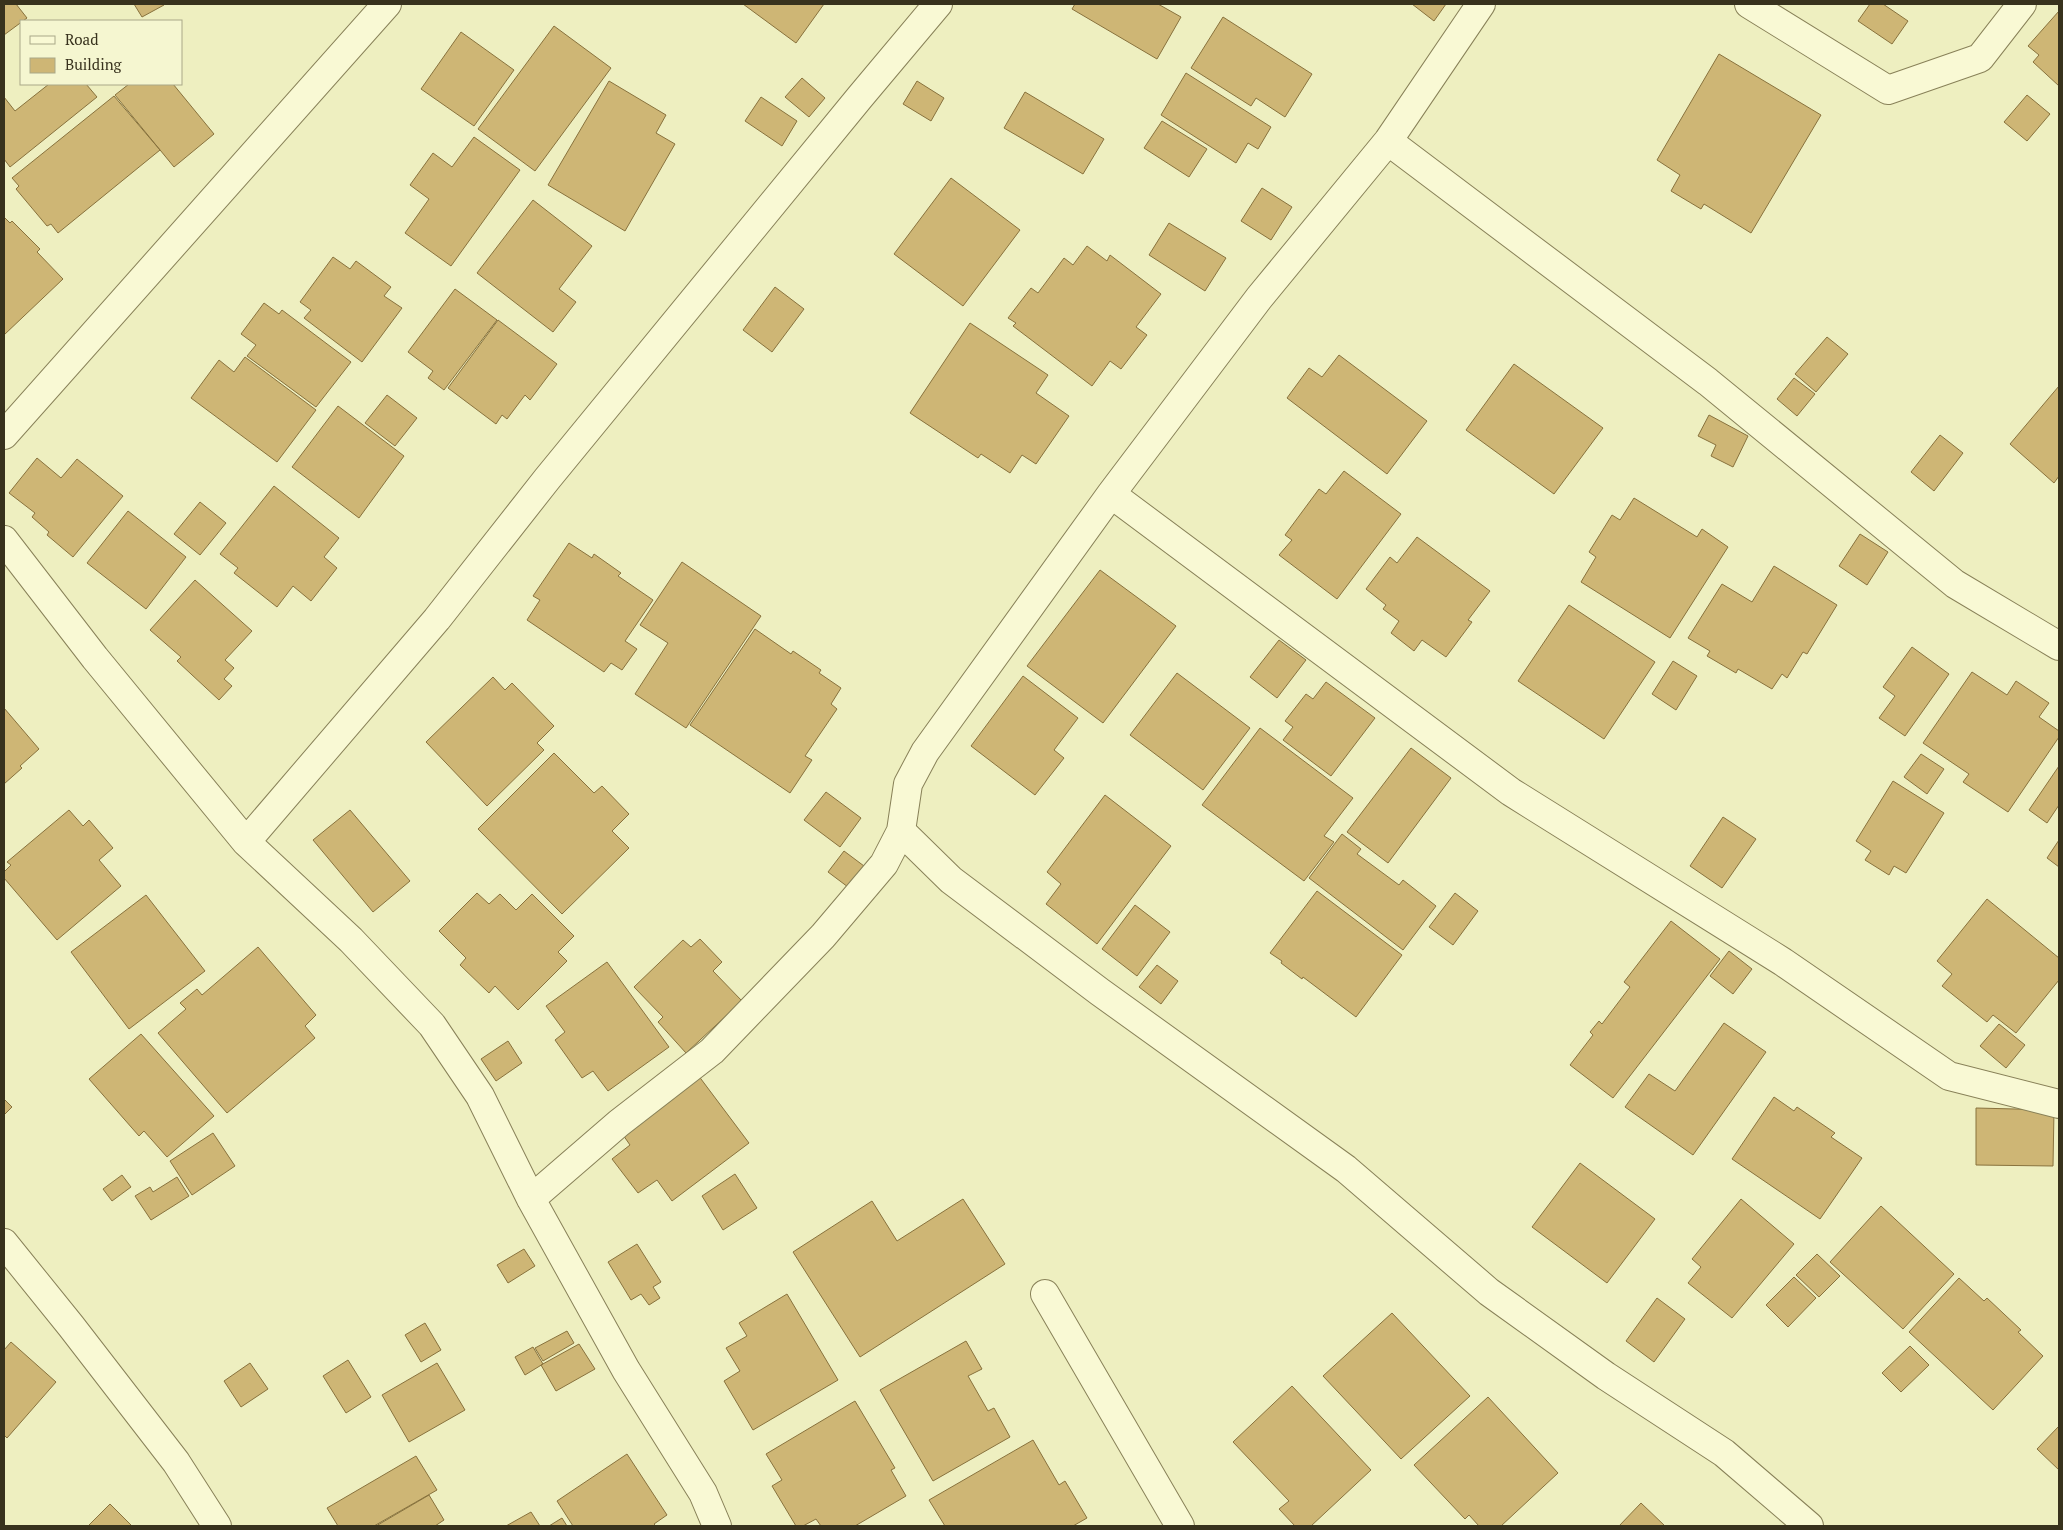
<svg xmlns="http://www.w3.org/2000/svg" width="2063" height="1530" font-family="'PT Serif',serif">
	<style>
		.building { fill: #ceb675; stroke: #88723d }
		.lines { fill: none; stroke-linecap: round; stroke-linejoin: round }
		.minor-casing { stroke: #888158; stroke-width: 30 }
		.minor { stroke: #f9f9d4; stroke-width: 28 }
	</style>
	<rect width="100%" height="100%" fill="#eeefc0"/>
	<path class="building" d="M4,4H16L27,18L4,35Z
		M134,4H163L164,5L142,17Z
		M743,4H824L796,43Z
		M1075,4H1158L1181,17L1157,59L1072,9Z
		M1412,4H1446L1434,21Z
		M1870,4H1883L1908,21L1892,44L1858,21Z
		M2059,11V86L2033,62L2039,55L2028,46Z
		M1223,17L1312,74L1285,117L1256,98L1251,106L1191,68Z
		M554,26L611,68L535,171L478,129Z
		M461,32L514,70L474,126L421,89Z
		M1719,54L1821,115L1751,233L1704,204L1701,209L1671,191L1680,175L1657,160Z
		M1186,73L1271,127L1258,149L1248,143L1236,163L1161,115Z
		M802,78L825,98L809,117L785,97Z
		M609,81L666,115L656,133L675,144L625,231L548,185Z
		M917,81L944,98L931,121L903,104Z
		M49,84H86L97,97L10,167L4,159V97L15,111Z
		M129,84H173L214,134L174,167L115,95Z
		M1025,92L1104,139L1083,174L1004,128Z
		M2027,95L2050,114L2027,141L2004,122Z
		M114,96L160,150L58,233L51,224L47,226L16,189L19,186L12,178Z
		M761,97L797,121L782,146L745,121Z
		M1162,121L1207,149L1189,177L1144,148Z
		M474,137L520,170L451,266L405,233L429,199L410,185L433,153L452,167Z
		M951,178L1020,230L963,306L894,254Z
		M1262,188L1292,207L1271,240L1241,221Z
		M533,200L592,246L559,289L576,302L553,332L477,273Z
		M4,217L10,223L12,221L40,249L37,252L63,279L4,335Z
		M1169,223L1226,258L1205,291L1149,255Z
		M1087,246L1107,261L1110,255L1161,294L1136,327L1147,335L1121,369L1110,361L1092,386L1013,326L1016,323L1008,318L1031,288L1038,293L1064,258L1073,265Z
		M333,257L350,269L356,261L391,287L384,296L402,308L362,362L304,318L311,310L300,302Z
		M775,287L804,309L772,352L743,330Z
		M455,289L497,320L444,390L428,378L433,371L408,352Z
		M264,303L279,314L282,310L351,362L316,407L247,356L256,345L241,334Z
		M498,320L557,364L530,400L525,395L507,419L502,415L496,424L448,388Z
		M970,323L1048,375L1036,393L1069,416L1036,464L1022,455L1010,473L981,454L978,458L910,413Z
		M1827,337L1848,354L1816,392L1795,374Z
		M1339,355L1427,421L1387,474L1287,398L1309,368L1322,377Z
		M245,357L316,410L277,462L191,398L219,360L234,372Z
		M1514,364L1603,428L1554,494L1466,430Z
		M1794,378L1815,394L1797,416L1777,399Z
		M2059,386V476L2054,483L2010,444Z
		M387,395L417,418L395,446L365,423Z
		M338,406L404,456L359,518L292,467Z
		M1709,415L1748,436L1733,467L1711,456L1716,445L1698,436Z
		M1940,435L1963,453L1934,491L1911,472Z
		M37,458L61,478L77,459L123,496L73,557L47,535L49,532L32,517L35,513L9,493Z
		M1344,471L1401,514L1337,599L1279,555L1292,540L1285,535L1319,489L1326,494Z
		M274,486L339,538L324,557L337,568L311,601L293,586L277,607L234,573L238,568L220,554Z
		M1634,498L1697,537L1702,529L1728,547L1670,638L1581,582L1596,557L1589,552L1612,515L1620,520Z
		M200,502L226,523L200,555L174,534Z
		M128,511L186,557L146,609L87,563Z
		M1860,534L1888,552L1867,585L1839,566Z
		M1417,537L1490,591L1468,620L1472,622L1446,657L1422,640L1414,651L1391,633L1399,621L1383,609L1386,605L1366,589L1390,557L1397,563Z
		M569,543L592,558L594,554L621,573L618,576L653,600L625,641L637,649L622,670L611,663L604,672L527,620L540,600L533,596Z
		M682,562L761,616L686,728L635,694L668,643L640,625Z
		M1774,566L1837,605L1807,654L1803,652L1787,678L1782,674L1772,689L1738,669L1736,673L1707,656L1710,651L1688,638L1722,584L1752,602Z
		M1100,570L1176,626L1103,723L1027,666Z
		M195,580L252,631L225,660L234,668L224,679L232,686L219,700L177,661L181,657L150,630Z
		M1569,605L1655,662L1604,739L1518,681Z
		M755,629L791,654L793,651L821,670L819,673L841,688L831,704L837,709L805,756L812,760L790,793L690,725Z
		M1279,640L1306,660L1277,698L1250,677Z
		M1912,647L1949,674L1905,736L1879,718L1895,696L1883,687Z
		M1673,661L1697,676L1676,710L1652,694Z
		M1972,672L2007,695L2016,681L2049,703L2039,717L2059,731V737L2008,812L1963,782L1969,774L1923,743Z
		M1177,673L1250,728L1203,790L1130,735Z
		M1023,676L1078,718L1054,750L1064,758L1035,795L971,746Z
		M493,677L505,690L512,683L554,726L537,743L544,750L487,806L426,742Z
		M1326,682L1375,718L1331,776L1283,740L1293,727L1285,721L1306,694L1313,699Z
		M4,708L39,749L20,766L22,768L4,784Z
		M1260,728L1353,798L1324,836L1334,842L1304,881L1202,805Z
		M1411,748L1451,778L1388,863L1347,832Z
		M554,753L594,793L602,786L629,814L612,831L629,848L562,914L478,829Z
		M1921,754L1944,769L1927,794L1904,777Z
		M2059,766V805L2047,823L2029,810Z
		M1893,781L1944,813L1906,873L1894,866L1889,875L1865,860L1871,851L1856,841Z
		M826,792L861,818L840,847L804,820Z
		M1105,795L1171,846L1097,944L1046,904L1061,884L1047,872Z
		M69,810L83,826L89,820L113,848L99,860L121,886L57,940L4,878V872L11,865L7,862Z
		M350,810L410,881L373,912L313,840Z
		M1723,817L1756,839L1722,888L1690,866Z
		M1342,834L1361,849L1357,854L1399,885L1403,880L1436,906L1403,950L1309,878Z
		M2059,840V867L2047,858Z
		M844,851L864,866L848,887L828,872Z
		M1317,891L1402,955L1356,1017L1303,977L1302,979L1281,963L1282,961L1270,953Z
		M477,893L489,904L500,894L516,910L532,894L574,936L558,952L567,961L518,1010L495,986L489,993L460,965L466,958L439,931Z
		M1455,893L1478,911L1453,945L1429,927Z
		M146,895L205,971L129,1029L71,952Z
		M1987,899L2059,958V980L2016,1033L1993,1015L1987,1022L1942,986L1952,974L1937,961Z
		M1135,905L1170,932L1137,976L1102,949Z
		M1671,921L1720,959L1613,1098L1570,1065L1593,1035L1590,1032L1599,1021L1602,1024L1630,987L1624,982Z
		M700,939L722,962L713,971L742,1001L686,1053L658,1022L663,1017L634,987L683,940L691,947Z
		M258,947L316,1015L305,1026L315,1038L227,1113L158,1033L186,1009L180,1003L197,989L202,995Z
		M1729,951L1752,969L1733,994L1710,976Z
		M607,962L669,1047L608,1091L593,1071L582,1078L555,1040L565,1032L546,1006Z
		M1157,965L1178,981L1161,1004L1139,987Z
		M1724,1023L1766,1052L1693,1155L1625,1107L1649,1074L1675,1091Z
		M1999,1024L2025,1045L2006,1068L1980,1046Z
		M141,1034L214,1116L167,1157L144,1131L139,1136L89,1079Z
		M508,1041L522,1063L496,1081L481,1059Z
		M698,1075L749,1143L672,1201L657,1180L638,1193L612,1159L630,1145L621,1132Z
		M1774,1097L1794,1111L1797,1107L1835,1133L1831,1137L1862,1158L1820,1219L1732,1159Z
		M4,1099L12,1107L4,1115Z
		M1976,1108L2054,1110L2053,1166L1976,1165Z
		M213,1133L235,1166L192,1195L170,1161Z
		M1580,1163L1655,1219L1607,1283L1532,1227Z
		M735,1174L757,1208L723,1230L702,1196Z
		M122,1175L131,1187L112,1201L103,1189Z
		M177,1177L189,1196L151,1220L135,1196L150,1187L153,1192Z
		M963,1199L1005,1264L860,1357L793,1252L872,1201L897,1241Z
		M1741,1199L1794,1244L1732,1318L1688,1283L1701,1267L1692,1259Z
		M1881,1206L1954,1274L1903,1329L1830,1262Z
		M637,1244L661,1282L653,1287L660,1298L649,1305L641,1294L631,1300L608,1262Z
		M524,1249L535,1266L508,1283L497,1265Z
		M1817,1254L1840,1276L1819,1297L1796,1275Z
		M1794,1277L1816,1298L1788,1327L1766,1305Z
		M1959,1278L1984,1301L1987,1298L2021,1330L2018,1332L2043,1356L1993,1410L1909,1332Z
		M787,1294L838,1380L753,1430L724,1381L740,1371L726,1348L747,1336L739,1323Z
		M1657,1298L1685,1319L1654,1362L1626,1341Z
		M1392,1313L1470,1396L1401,1459L1323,1376Z
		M425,1323L441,1350L421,1362L405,1335Z
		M567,1331L574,1343L543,1361L535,1348Z
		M966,1341L982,1369L968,1376L988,1411L994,1408L1010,1437L933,1481L880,1390Z
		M11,1342L56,1382L7,1438L4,1435V1350Z
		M579,1344L595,1369L556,1391L541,1365Z
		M1910,1346L1929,1365L1901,1392L1882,1373Z
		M533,1347L543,1364L525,1375L515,1357Z
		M348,1360L371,1397L346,1413L323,1376Z
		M250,1363L268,1389L241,1407L224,1381Z
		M437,1363L465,1410L409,1442L382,1395Z
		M1292,1386L1371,1470L1311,1526H1295L1279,1509L1289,1501L1233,1442Z
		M1488,1397L1558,1473L1501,1526H1479L1469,1515L1465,1519L1414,1465Z
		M855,1401L895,1468L891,1470L906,1496L855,1526H821L816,1519L803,1526H796L772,1486L782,1480L766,1454Z
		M2059,1426V1470L2037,1449Z
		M1033,1440L1059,1485L1065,1481L1087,1518L1073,1526H945L929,1500Z
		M627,1454L667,1515L654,1524L656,1526H573L557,1501Z
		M416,1456L437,1490L374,1526H338L327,1508Z
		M429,1495L444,1520L435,1526H376Z
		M1641,1503L1665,1526H1619Z
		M110,1504L132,1526H88Z
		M531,1512L540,1526H506Z
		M562,1518L567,1526H549Z"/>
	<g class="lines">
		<g class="minor-casing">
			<path id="minor" d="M1481,4L1388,141L1259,298L1111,494L1511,792L1783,962L1949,1076L2059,1104
				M1749,4L1888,90L1980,58L2022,4
				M1388,141L1708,382L1955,584L2059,646
				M4,435L387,4
				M1111,494L925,752L908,784L901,831L951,880L1100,992L1346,1169L1489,1292L1606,1376L1724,1453L1809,1526
				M4,540L95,658L246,842L351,940L432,1025L480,1096L531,1199L626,1370L703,1493L717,1526
				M246,842L437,619L547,479L860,97L938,4
				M531,1199L619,1123L712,1051L823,936L884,864L901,831
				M4,1243L71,1326L176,1462L217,1526
				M1045,1294L1180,1526"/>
		</g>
		<use href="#minor" class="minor"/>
	</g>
	<rect width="2063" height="1530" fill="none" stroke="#38321d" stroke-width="10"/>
	<rect x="20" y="20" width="162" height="65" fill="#f5f6d0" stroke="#a9a888"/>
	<rect x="30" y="36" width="25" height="8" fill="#f9f9d4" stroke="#a9a888"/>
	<text x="65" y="45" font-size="15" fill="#38321d">Road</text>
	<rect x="30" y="58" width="25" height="15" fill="#ceb675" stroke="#a9a888"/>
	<text x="65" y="70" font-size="15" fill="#38321d">Building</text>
</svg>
